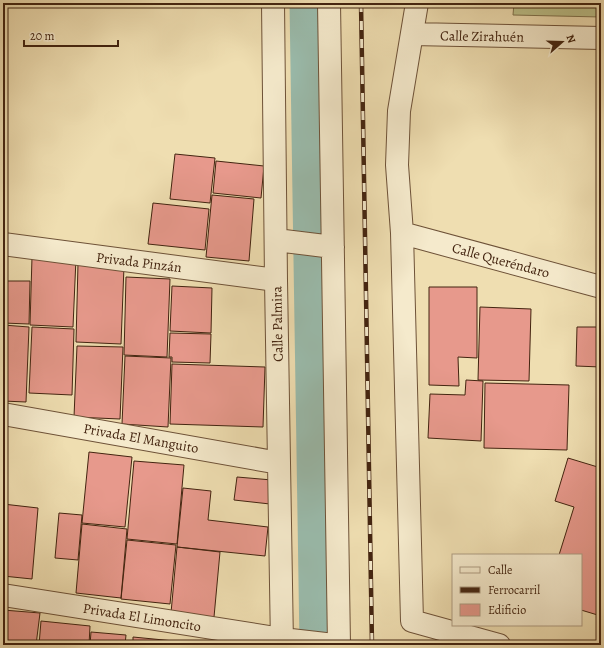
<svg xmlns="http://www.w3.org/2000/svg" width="604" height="648" font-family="Alegreya,serif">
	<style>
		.green { fill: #bcc089; stroke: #80724c }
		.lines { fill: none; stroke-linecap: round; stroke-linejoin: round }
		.canal { stroke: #9abcad; stroke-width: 33 }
		.building { fill: #e7998c; stroke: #432410 }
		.minor-casing { stroke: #6e5238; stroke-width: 24 }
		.minor { stroke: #f5eacc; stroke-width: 22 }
		.rail-casing { stroke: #432410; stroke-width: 4.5 }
		.rail { stroke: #f5eacc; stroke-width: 3; stroke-dasharray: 9; stroke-linecap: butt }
		.labels { text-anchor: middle; stroke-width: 4; stroke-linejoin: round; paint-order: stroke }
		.street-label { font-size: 14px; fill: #432410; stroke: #f5eacc }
	</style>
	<rect width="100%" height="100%" fill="#efdeb1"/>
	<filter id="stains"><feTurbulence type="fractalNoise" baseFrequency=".005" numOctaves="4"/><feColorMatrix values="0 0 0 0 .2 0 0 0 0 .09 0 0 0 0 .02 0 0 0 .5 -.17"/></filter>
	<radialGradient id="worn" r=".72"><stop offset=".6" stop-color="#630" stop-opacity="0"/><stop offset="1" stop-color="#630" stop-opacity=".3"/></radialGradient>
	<path class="green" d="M514,3H601V17L513,15Z"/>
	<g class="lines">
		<path class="canal" d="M306,3L316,645"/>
	</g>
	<path class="building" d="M175,154L215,158L210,203L170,199Z
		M216,161L264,166L261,198L213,193Z
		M212,195L254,199L249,261L206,257Z
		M153,203L209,209L205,250L148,244Z
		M32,257L76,258L73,327L30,325Z
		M78,264L124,266L121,344L76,342Z
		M126,277L170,279L167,357L124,355Z
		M3,281H30L29,324L3,323Z
		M172,286L212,288L211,333L170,331Z
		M429,287H477V358L458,357L459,386L429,385Z
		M480,307L531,309L529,381L478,380Z
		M3,325L29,327L26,402L3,401Z
		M32,327L74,329L72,395L29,393Z
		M577,327H601V367L576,366Z
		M170,333L211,334L210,363L172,362V357H169Z
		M77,346L123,347L120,419L74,417Z
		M125,356L171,358L168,427L122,424Z
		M172,364L265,367L263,427L170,424Z
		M466,380L483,381L481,441L428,438L430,394L465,395Z
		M485,383L569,385L567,450L484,448Z
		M89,452L132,457L125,527L82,523Z
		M568,458L601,468V616L581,610V555H559L574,507L555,501Z
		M134,461L184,465L177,544L127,539Z
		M237,477L272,480L270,504L234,500Z
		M183,488L211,491L208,520L268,527L265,556L177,547Z
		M3,504L38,508L32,579L3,576Z
		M59,513L82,515L78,560L55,558Z
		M82,524L127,529L121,598L76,593Z
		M127,540L176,545L170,604L121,599Z
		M177,547L220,552L214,617L171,613Z
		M3,610L40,613L36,645H3Z
		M41,621L90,626L89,645H39Z
		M91,632L126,635L125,645H90Z
		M133,637L174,641L173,645H133Z"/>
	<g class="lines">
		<g class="minor-casing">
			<path id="minor" d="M273,3L276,280L282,645
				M329,3L339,645
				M417,3L399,111L397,165L402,233L412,621L499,645
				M412,34L601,38
				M402,233L601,287
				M276,240L333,247
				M3,244L276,280
				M3,414L279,463
				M3,595L282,639L334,645"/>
		</g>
		<use href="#minor" class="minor"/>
		<g class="rail-casing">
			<path id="rail" d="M361,3L372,645"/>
		</g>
		<use href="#rail" class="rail"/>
	</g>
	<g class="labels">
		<g class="street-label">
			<text transform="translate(482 36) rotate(1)" y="5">Calle Zirahuén</text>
			<text transform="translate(501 260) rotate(15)" y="5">Calle Queréndaro</text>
			<text transform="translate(139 262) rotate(7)" y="5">Privada Pinzán</text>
			<text transform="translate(277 324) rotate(-91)" y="5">Calle Palmira</text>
			<text transform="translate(141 438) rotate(10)" y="5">Privada El Manguito</text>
			<text transform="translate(142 617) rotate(9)" y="5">Privada El Limoncito</text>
		</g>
	</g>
	<rect width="604" height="648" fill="none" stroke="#efdeb1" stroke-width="16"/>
	<rect x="4" y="4" width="596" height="640" fill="none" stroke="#432410" stroke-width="2"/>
	<rect x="8" y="8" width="588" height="632" fill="none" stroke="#432410"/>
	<rect x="452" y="554" width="130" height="72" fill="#f5eacc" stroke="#ae9b81"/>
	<rect x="460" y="567" width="20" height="6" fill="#f5eacc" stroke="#ae9b81"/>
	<text x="488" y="574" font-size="12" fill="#432410">Calle</text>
	<rect x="460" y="587" width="20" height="6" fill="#432410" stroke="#ae9b81"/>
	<text x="488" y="594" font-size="12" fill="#432410">Ferrocarril</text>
	<rect x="460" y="604" width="20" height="12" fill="#e7998c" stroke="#ae9b81"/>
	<text x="488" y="614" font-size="12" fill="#432410">Edificio</text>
	<g transform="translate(562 42) rotate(70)" stroke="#f5eacc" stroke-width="3" paint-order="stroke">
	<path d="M0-3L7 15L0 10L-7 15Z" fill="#432410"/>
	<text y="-6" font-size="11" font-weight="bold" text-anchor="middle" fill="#432410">N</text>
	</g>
	<path d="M24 40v6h94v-6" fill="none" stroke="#432410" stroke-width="2"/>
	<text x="30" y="40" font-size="12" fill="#432410" stroke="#f5eacc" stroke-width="3" paint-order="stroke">20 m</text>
	<rect width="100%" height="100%" filter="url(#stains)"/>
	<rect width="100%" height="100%" fill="url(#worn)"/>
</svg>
